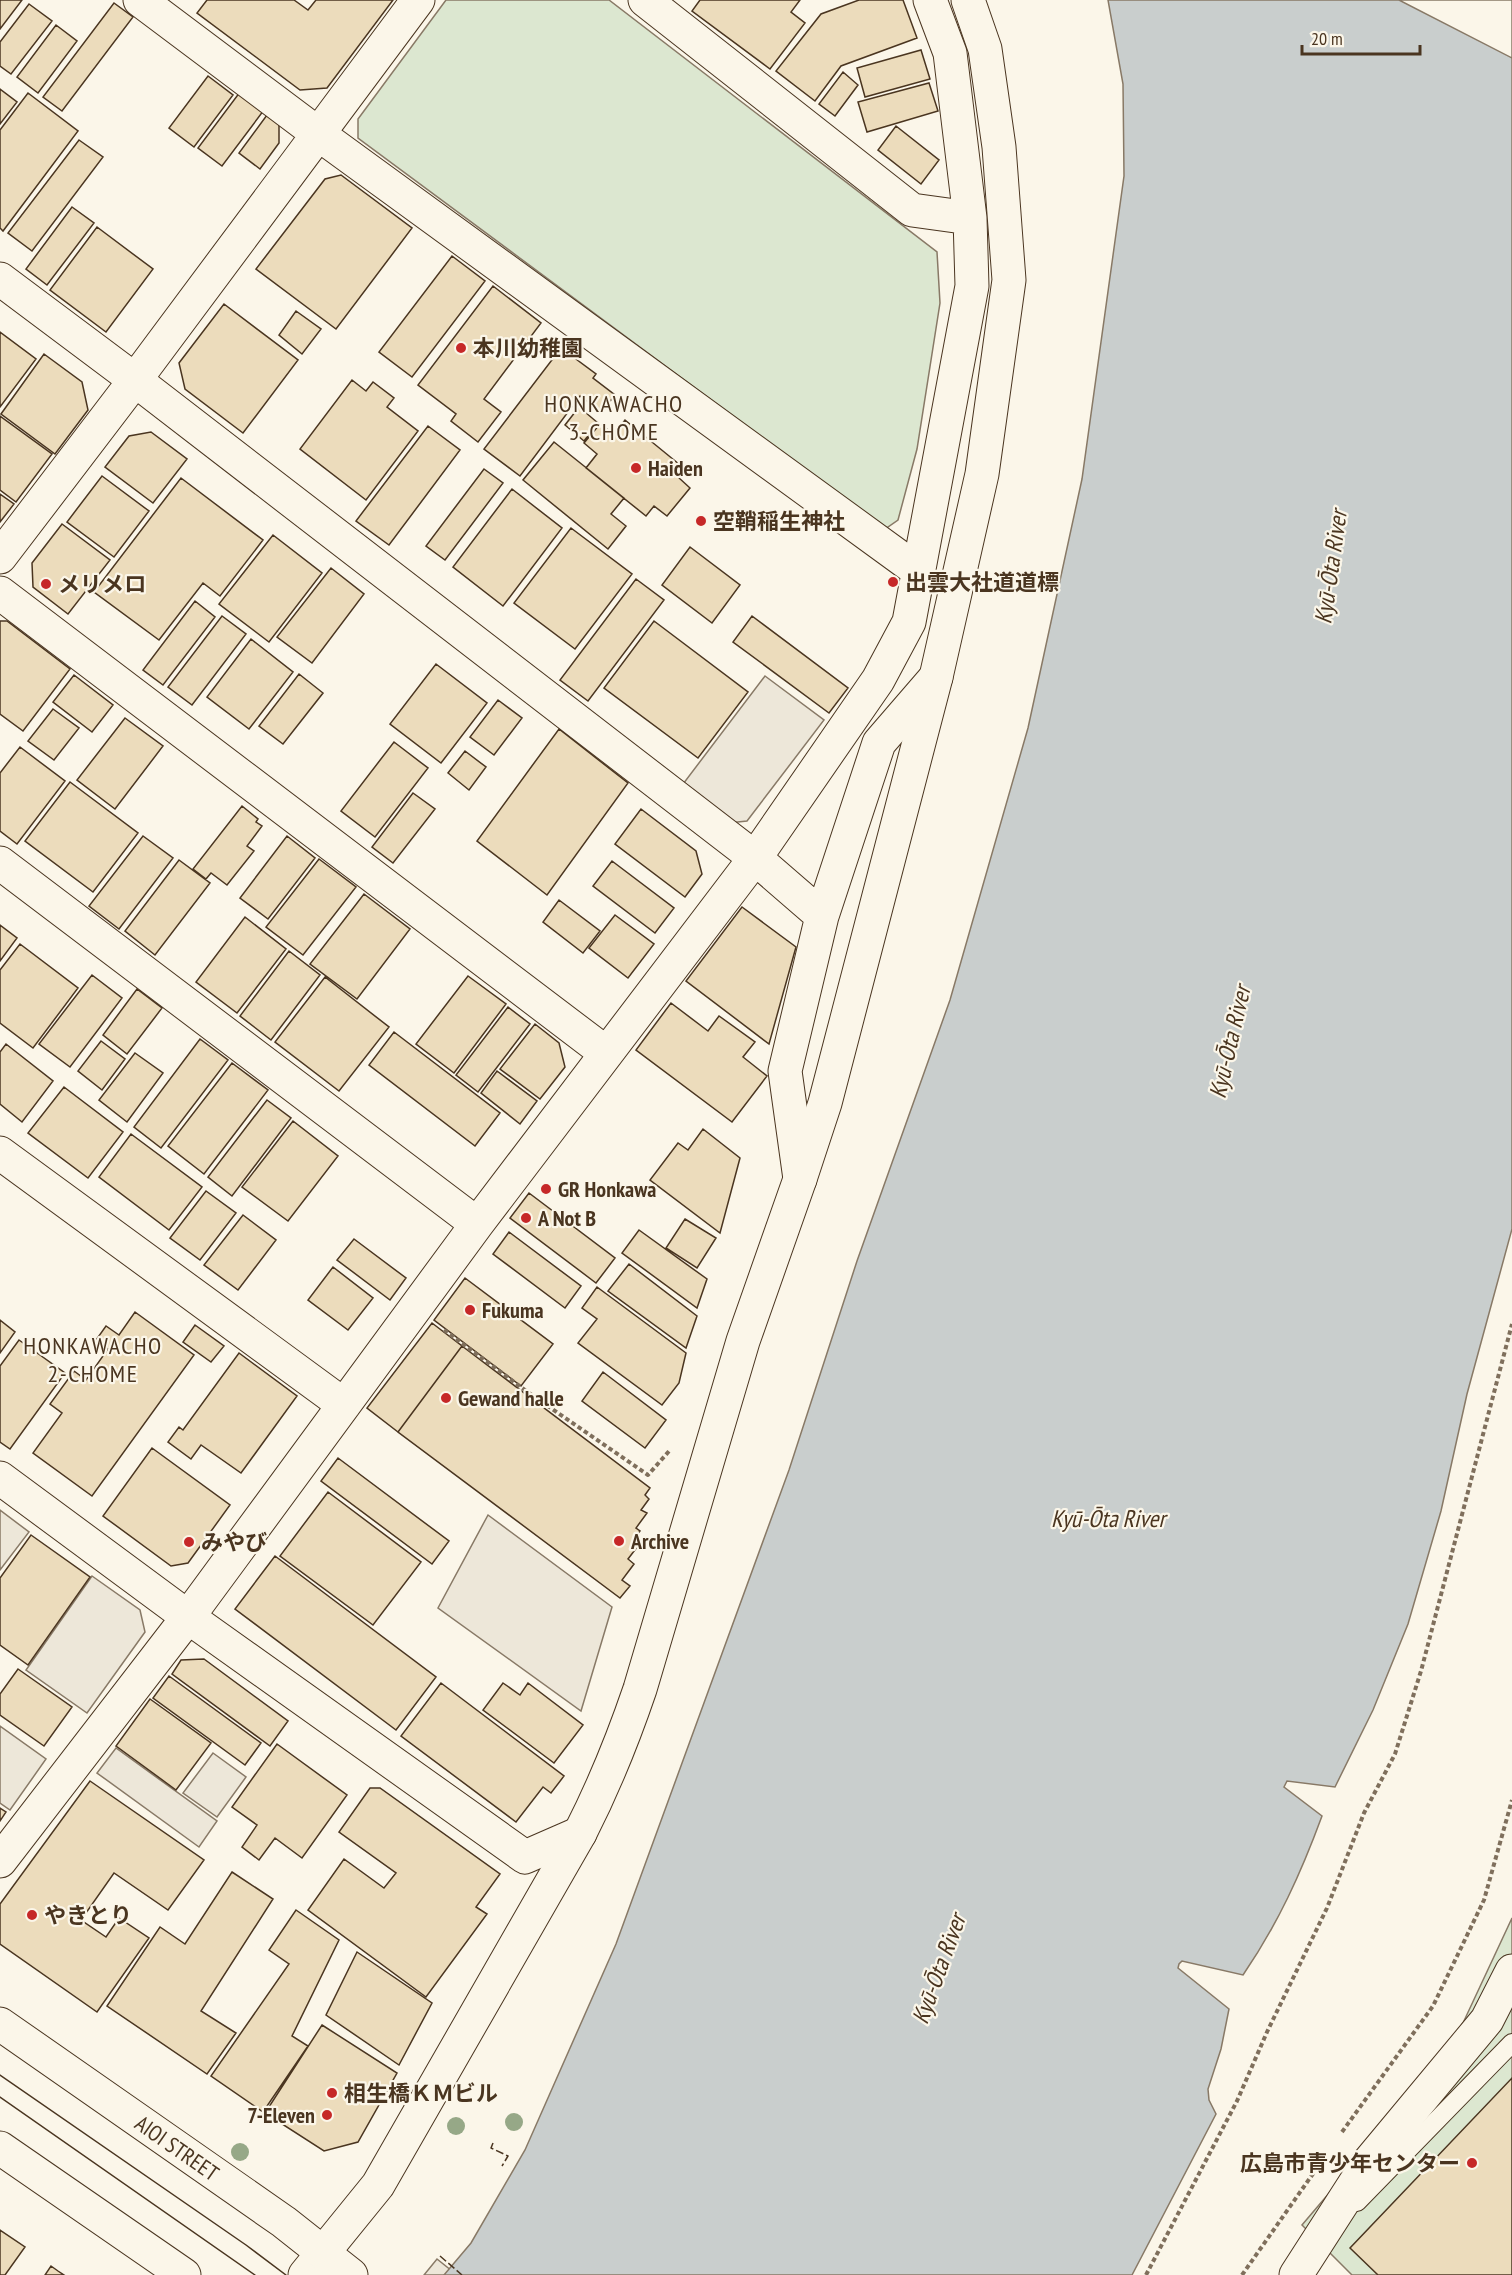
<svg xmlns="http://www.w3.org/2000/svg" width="1512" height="2275" font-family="'PT Sans Narrow','Noto Sans JP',sans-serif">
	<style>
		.green { fill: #dce7d0; stroke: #887966; stroke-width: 1.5 }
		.parking { fill: #ede7d9; stroke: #887966; stroke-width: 1.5 }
		.water { fill: #c9cecd; stroke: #887966; stroke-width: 1.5 }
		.pier { fill: #fbf6e9; stroke: #887966; stroke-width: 1.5 }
		.building { fill: #ecdcbc; stroke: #4a3520; stroke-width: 1.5 }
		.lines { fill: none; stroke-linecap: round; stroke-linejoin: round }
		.lane-casing { stroke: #4a3520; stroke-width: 20 }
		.street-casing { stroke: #4a3520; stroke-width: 35 }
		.secondary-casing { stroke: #4a3520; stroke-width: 35 }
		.highway-casing { stroke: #4a3520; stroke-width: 35 }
		.path { stroke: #7f6f5c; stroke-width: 4; stroke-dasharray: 4.5 3; stroke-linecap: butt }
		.lane { stroke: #fbf6e9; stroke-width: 18 }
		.street { stroke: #fbf6e9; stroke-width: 33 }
		.secondary { stroke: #fbf6e9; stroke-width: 33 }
		.highway { stroke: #fbf6e9; stroke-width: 33 }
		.tram { stroke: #4a3520; stroke-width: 1.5 }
		.fence { stroke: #4a3520; stroke-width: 1.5; stroke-dasharray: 8 3; stroke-linecap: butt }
		.tree { fill: #96a887 }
		.poi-dot { fill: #c62828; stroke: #fbf6e9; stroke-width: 2 }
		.labels { text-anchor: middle; stroke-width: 4.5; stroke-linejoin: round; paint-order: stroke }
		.poi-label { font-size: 22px; font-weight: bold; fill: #4a3520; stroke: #fbf6e9; text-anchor: start }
		.street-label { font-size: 22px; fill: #4a3520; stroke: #fbf6e9 }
		.neighbourhood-label { font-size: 24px; letter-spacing: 1.5px; fill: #4a3520; stroke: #fbf6e9 }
		.water-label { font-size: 24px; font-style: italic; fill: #4a3520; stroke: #fbf6e9 }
	</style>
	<rect width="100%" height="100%" fill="#fbf6e9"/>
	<path class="green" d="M446,0H609L937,252L940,303L917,449L898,520L885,529L358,138V119Z
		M1512,1918V2275H1352L1302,2225L1387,2125L1445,2051L1463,2023Z"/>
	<path class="parking" d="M765,676L824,720L747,821L728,823L680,788Z
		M0,1510L29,1532L0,1570Z
		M488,1515L612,1607L581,1711L438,1608Z
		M92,1576L140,1610L145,1632L87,1713L26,1670Z
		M0,1726L46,1759L10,1810L0,1803Z
		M116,1748L217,1821L199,1847L97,1773Z
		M213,1753L246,1777L217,1817L183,1793Z
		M437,2259L457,2275H424Z"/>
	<path class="water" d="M1108,0H1512V1229L1467,1394L1441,1511L1408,1624L1373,1710L1335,1787L1287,1781L1284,1787L1322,1816C1301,1873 1278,1924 1243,1975L1182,1961L1179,1964L1178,1968L1229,2009L1221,2049L1208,2089L1209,2100L1216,2114L1132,2275H444L471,2243L525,2150L616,1944L789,1470L857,1261L950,1000L1028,728L1082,479L1124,176L1123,84Z"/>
	<path class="pier" d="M1399,0H1512V58Z"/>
	<path class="building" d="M0,0H22L0,29Z
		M207,0H294L308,10L316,0H393L327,88L300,90L197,13Z
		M700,0H800L791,12L805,23L770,69L692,11Z
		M859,0H903L917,38L841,66L815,101L776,71L821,14Z
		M114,3L133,17L62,111L43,97Z
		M29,4L52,21L11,74L0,66V42Z
		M56,25L77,41L38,93L17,77Z
		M921,50L930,79L865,97L857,68Z
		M843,72L858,85L835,116L819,104Z
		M208,76L233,95L194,147L169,128Z
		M929,83L938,111L867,132L858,102Z
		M0,89L17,102L0,124Z
		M240,92L264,110L222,166L198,148Z
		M28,93L78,131L3,231L0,228V130Z
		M267,115L279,124V143L260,169L239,153Z
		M896,126L939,160L921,184L878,150Z
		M79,140L103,157L32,251L8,233Z
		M341,175L412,228L336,329L256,269L325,179Z
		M72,207L94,223L47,285L26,269Z
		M97,227L153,269L106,332L50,290Z
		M452,256L485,281L412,377L379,352Z
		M493,286L541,323L484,399L501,412L478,442L451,421L456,414L418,385Z
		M224,304L298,360L243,433L185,389L179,363Z
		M296,311L321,329L302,354L279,335Z
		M0,332L36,359L0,407Z
		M561,348L596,374L593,378L615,395L602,412L580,396L520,476L484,449Z
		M44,354L82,382L88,410L55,454L1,414Z
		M352,380L366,391L373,382L394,398L387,407L418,431L366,500L300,449Z
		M579,407L598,423L584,441L565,425Z
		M0,416L52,454L16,502L0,490Z
		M625,420L685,469L678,477L690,488L667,516L654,506L646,516L586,468L597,454L584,443L600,424L614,434Z
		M428,426L460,450L389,545L356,521Z
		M151,432L187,459L153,503L105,467L129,436Z
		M554,442L624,498L611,514L626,526L608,549L523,480Z
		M484,469L503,483L445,560L426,546Z
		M102,476L149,511L114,557L67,522Z
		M181,478L263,540L220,596L203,583L159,640L94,592Z
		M512,489L562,528L503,606L453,567Z
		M0,494L14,504L0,522Z
		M62,524L110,560L68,614L33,587L32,563Z
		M571,528L632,574L575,649L514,603Z
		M273,535L322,573L269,642L219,604Z
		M690,547L740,585L712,623L662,585Z
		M331,568L364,594L312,663L277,637Z
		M636,579L664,600L588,701L560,680Z
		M195,601L215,617L163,685L143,670Z
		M222,616L246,634L192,705L168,687Z
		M752,616L848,688L829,713L733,642Z
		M0,621H7L70,669L23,731L0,714Z
		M654,621L748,692L698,758L604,688Z
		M251,639L293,672L249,729L207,697Z
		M436,664L487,703L441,763L390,724Z
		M299,674L323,693L283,744L259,726Z
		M74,675L113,705L92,732L53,702Z
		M498,700L522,718L494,755L470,737Z
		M53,709L79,728L54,760L28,741Z
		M125,718L163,746L115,809L77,780Z
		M559,729L628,783L547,895L477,841Z
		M394,742L428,768L375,837L341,811Z
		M20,747L65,781L17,844L0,831V773Z
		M465,751L486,767L469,790L448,773Z
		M70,782L138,833L93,892L25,841Z
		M413,793L435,809L393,863L372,847Z
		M242,806L258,819L256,822L262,826L247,846L254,851L227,885L211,873L206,879L193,869Z
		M641,809L696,851L702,874L685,897L615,844Z
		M143,836L173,858L119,929L89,906Z
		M287,836L315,858L268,919L240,898Z
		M319,859L356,887L303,955L266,927Z
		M179,860L210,883L155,955L125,931Z
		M612,861L674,908L655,933L593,886Z
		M364,894L410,929L357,999L310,964Z
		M559,900L600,931L583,953L543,922Z
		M742,907L796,947L769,1044L686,981Z
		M615,915L654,944L628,978L589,948Z
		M245,917L286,949L237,1013L196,982Z
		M0,925L17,938L0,961Z
		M20,944L78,988L33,1048L0,1023V970Z
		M289,951L320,975L271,1040L240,1016Z
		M92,975L122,998L70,1067L39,1044Z
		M468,976L506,1004L454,1073L416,1044Z
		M325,977L389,1027L339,1091L275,1042Z
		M137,989L162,1008L127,1054L103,1035Z
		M671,1003L708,1031L719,1016L755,1042L743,1057L767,1076L732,1122L636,1050Z
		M508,1007L530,1024L478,1092L456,1075Z
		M535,1024L559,1043L565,1067L540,1099L500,1069Z
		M394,1032L500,1113L475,1146L369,1065Z
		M200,1039L228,1060L161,1148L134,1127Z
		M101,1041L125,1059L102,1090L78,1071Z
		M6,1044L53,1081L22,1122L0,1104V1052Z
		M135,1053L163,1073L127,1122L99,1100Z
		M232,1063L268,1090L204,1174L168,1146Z
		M497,1071L537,1101L520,1124L481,1093Z
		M64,1087L123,1132L88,1178L28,1133Z
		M267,1100L291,1118L232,1196L208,1177Z
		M293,1121L338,1156L288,1221L242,1187Z
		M703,1129L740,1158L720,1233L650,1180L678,1143L688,1150Z
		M131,1134L202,1187L169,1230L99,1177Z
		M206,1191L236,1213L200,1260L170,1238Z
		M529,1193L615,1258L596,1283L510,1218Z
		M243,1215L276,1240L238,1290L204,1265Z
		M685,1219L716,1238L697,1268L666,1248Z
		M639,1230L707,1279L697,1308L622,1253Z
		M509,1232L581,1286L565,1308L493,1254Z
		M354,1239L406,1278L390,1300L337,1260Z
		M629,1264L697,1316L686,1348L608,1291Z
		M333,1267L373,1298L348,1330L308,1300Z
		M465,1278L553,1344L521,1386L434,1320Z
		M597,1287L686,1353L679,1383L662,1405L578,1343L597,1319L582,1308Z
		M135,1312L194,1355L92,1496L33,1453L62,1413L50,1404L74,1371L86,1380L108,1349L96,1340L106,1326L119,1335Z
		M0,1320L15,1332L0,1353Z
		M432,1323L462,1346L398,1432L367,1408Z
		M195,1325L224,1346L211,1362L183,1342Z
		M19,1340L65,1373L10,1449L0,1442V1366Z
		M462,1346L650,1488L645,1495L649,1499L641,1510L647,1513L636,1528L640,1531L632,1542L638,1546L628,1559L634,1564L622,1580L630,1586L620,1598L398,1432Z
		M239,1353L297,1396L241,1473L201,1445L191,1459L168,1442L179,1427L183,1430Z
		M603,1372L666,1420L645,1448L582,1401Z
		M152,1448L230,1505L188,1563L171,1566L103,1516Z
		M338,1458L449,1541L432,1564L321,1481Z
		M328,1492L421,1562L373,1625L280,1556Z
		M31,1535L90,1577L28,1665L0,1645V1578Z
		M275,1556L436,1677L396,1730L235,1609Z
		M204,1659L288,1721L270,1746L172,1674L181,1660Z
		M18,1669L72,1707L44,1746L0,1715V1694Z
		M169,1676L261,1743L245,1765L153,1698Z
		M441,1683L564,1776L551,1793L543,1787L516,1822L401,1736Z
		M503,1683L520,1695L528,1683L583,1725L554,1763L483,1710Z
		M150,1699L211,1743L176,1790L116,1746Z
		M277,1744L347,1795L302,1858L275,1838L259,1860L242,1847L257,1825L232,1807Z
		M90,1781L204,1860L168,1910L114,1873L81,1920L106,1937L119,1918L149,1938L97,2012L0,1944V1904Z
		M370,1788H380L500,1874L476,1907L487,1914L426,1997L308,1910L344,1859L384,1888L396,1873L339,1832Z
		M0,1808L6,1812L0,1821Z
		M232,1872L273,1899L201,2011L236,2033L207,2074L107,2006L160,1927L185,1944Z
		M296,1910L339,1940L292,2036L308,2046L263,2112L211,2076L289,1964L269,1950Z
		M357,1952L432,2003L399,2065L326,2015Z
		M322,2025L397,2073L358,2142L324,2151L265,2113Z
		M1512,2078V2275H1378L1350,2248Z
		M0,2230L25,2247L5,2275H0Z
		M51,2266L58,2271L64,2275H45Z"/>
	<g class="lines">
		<g class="lane-casing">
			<path id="lane" d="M1357,2202L1512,2043"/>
		</g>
		<g class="street-casing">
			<path id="street" d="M140,0L317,133L917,570
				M645,0L912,210L970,218
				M0,279L135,380L755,858L822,916
				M0,557L135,380L418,0
				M0,593L606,1053
				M0,863L477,1224
				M0,1153L344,1405
				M800,1179L785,1071L822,916L879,743L936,677
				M0,1478L188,1617L525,1857L580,1833
				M0,1861L188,1617L477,1224L755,858L878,680L909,622L972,286L970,218L950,53L930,0
				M1296,2275L1368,2163L1487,2020L1512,1971"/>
		</g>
		<g class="secondary-casing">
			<path id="secondary" d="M305,2275L378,2185L580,1833C604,1786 623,1739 640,1689L743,1341L800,1179L825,1103L936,677L982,474L1009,280L999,147L985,49L968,0"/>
		</g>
		<g class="highway-casing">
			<path id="highway" d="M0,2024L284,2222L351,2275
				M0,2148L184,2275"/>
		</g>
		<path class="path" d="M444,1330L529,1393L648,1475L670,1450
			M1342,2132L1433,2006L1484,1900L1512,1800
			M1146,2275L1237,2101L1267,2032L1327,1908L1364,1813L1395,1754L1421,1671L1512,1324
			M1242,2275L1324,2158"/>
		<use href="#lane" class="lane"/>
		<use href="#street" class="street"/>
		<use href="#secondary" class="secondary"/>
		<use href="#highway" class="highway"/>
		<path class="tram" d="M0,2075L246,2245L286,2275
			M0,2097L255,2275"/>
		<path class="fence" d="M493,2143L491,2148L508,2156L502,2166
			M440,2256L462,2275"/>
	</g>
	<g class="tree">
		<circle cx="514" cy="2122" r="9"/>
		<circle cx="456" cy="2126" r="9"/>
		<circle cx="240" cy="2152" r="9"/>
	</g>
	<g class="poi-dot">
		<circle cx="461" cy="348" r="6"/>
		<circle cx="636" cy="468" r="6"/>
		<circle cx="701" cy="521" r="6"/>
		<circle cx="893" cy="582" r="6"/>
		<circle cx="46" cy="584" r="6"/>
		<circle cx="546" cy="1189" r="6"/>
		<circle cx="526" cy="1218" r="6"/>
		<circle cx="470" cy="1310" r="6"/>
		<circle cx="446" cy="1398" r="6"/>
		<circle cx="619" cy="1541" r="6"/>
		<circle cx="189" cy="1542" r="6"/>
		<circle cx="32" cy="1915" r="6"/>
		<circle cx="332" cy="2093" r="6"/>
		<circle cx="327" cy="2115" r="6"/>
		<circle cx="1472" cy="2163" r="6"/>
	</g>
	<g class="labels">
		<g class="poi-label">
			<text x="473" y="356">本川幼稚園</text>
			<text x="648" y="476">Haiden</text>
			<text x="713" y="529">空鞘稲生神社</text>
			<text x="905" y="590">出雲大社道道標</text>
			<text x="58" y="592">メリメロ</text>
			<text x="558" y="1197">GR Honkawa</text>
			<text x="538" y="1226">A Not B</text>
			<text x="482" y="1318">Fukuma</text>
			<text x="458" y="1406">Gewand halle</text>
			<text x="631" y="1549">Archive</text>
			<text x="201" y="1550">みやび</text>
			<text x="44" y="1923">やきとり</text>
			<text x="344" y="2101">相生橋ＫＭビル</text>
			<text x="315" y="2123" text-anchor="end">7-Eleven</text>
			<text x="1460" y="2171" text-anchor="end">広島市青少年センター</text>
		</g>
		<g class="street-label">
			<text transform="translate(177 2148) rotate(35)" y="8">AIOI STREET</text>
		</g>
		<g class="neighbourhood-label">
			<text x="614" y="412">HONKAWACHO<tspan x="614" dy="28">3-CHOME</tspan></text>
			<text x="93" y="1354">HONKAWACHO<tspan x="93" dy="28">2-CHOME</tspan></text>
		</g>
		<g class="water-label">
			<text transform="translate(1331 567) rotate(-82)" y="8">Kyū-Ōta River</text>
			<text transform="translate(1230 1042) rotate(-77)" y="8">Kyū-Ōta River</text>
			<text x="1108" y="1527">Kyū-Ōta River</text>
			<text transform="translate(939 1969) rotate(-70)" y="8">Kyū-Ōta River</text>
		</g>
	</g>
	<path d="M1302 45v9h118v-9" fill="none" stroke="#4a3520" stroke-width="3"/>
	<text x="1311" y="45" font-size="18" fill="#4a3520" stroke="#fbf6e9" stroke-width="4.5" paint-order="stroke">20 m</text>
</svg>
